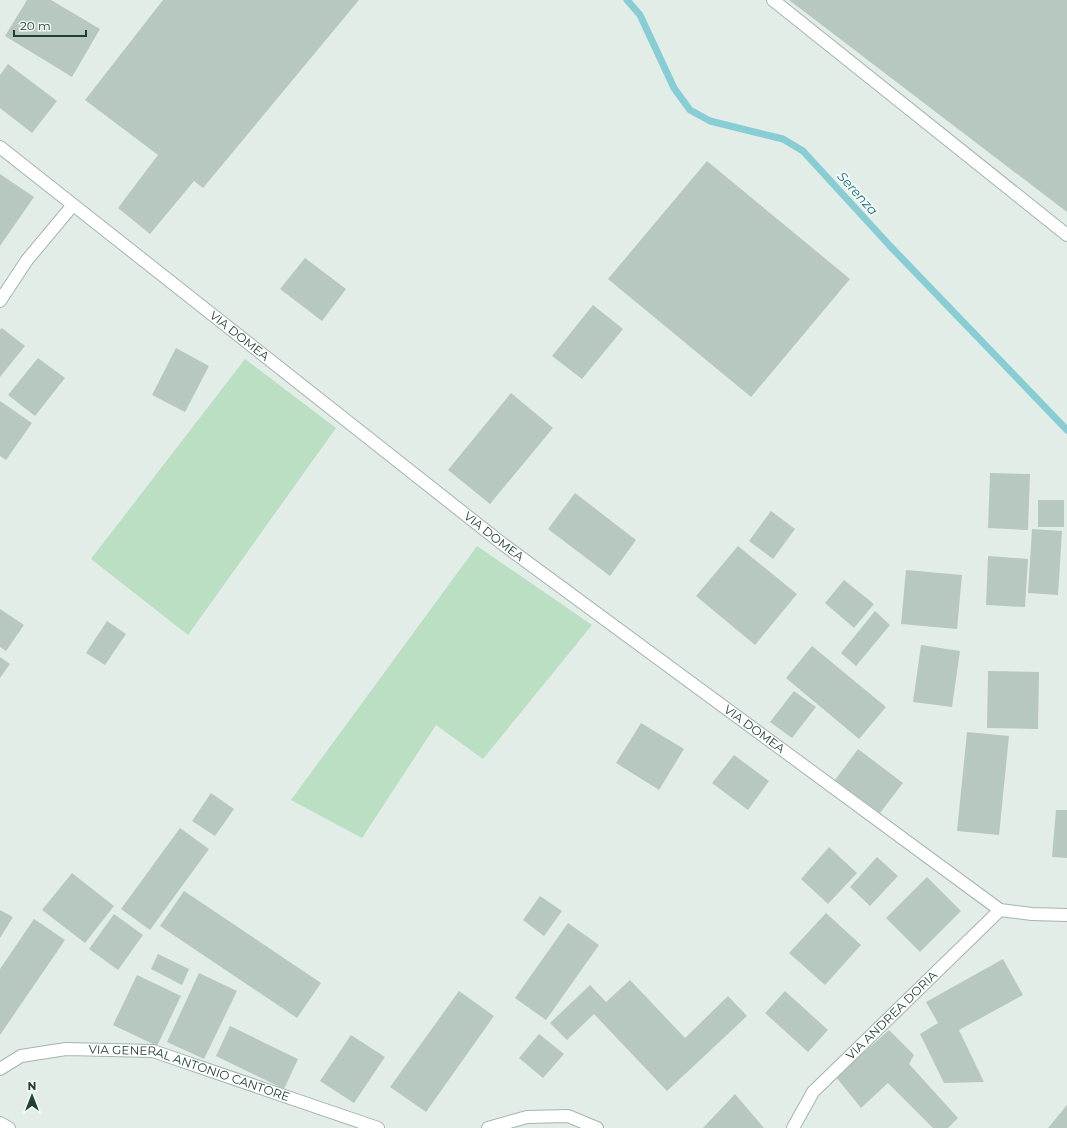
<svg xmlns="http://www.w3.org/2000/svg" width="1067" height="1128" font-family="Montserrat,sans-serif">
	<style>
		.green { fill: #badfc2 }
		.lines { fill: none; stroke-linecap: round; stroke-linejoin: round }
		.stream { stroke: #88cdd4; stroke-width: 7 }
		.building { fill: #b7c8c0 }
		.lane-casing { stroke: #a4b5ae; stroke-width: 14 }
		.street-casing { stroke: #a4b5ae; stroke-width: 14 }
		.secondary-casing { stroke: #a0b9af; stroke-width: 14 }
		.lane { stroke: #fff; stroke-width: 12 }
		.street { stroke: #fff; stroke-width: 12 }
		.secondary { stroke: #fff; stroke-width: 12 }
		.labels { text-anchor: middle; stroke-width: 4; stroke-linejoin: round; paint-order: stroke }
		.street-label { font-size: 12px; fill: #213f35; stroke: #f3f9f6 }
		.water-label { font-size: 13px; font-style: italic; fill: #19737d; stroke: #f3f9f6 }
	</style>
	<rect width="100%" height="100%" fill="#e2ede7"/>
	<path class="green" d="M245,359L336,428L188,635L91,559Z
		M477,546L592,625L483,759L436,725L362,838L291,800Z"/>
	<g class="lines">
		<path class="stream" d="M627,0L640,15L674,88L690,110L710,121L783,139L803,151L890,246L1067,430"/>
	</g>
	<path class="building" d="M27,0H51L100,29L72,77L5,36Z
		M163,0H359L203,188L194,181L150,234L118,208L158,155L85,100Z
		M789,0H1067V212Z
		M8,64L57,101L32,133L0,108V75Z
		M707,161L850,279L751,397L608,279Z
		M0,174L34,197L0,246Z
		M305,258L346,289L322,321L280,289Z
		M593,305L623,329L582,379L552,356Z
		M2,328L25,346L0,377V330Z
		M176,348L209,366L185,412L152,395Z
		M38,358L65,378L35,416L8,395Z
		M511,393L553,428L490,504L448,470Z
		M0,401L32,423L6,460L0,456Z
		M990,473L1030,474L1028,530L988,528Z
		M575,493L636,540L610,576L548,529Z
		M1038,500H1064V527H1038Z
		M771,511L795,529L773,559L749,541Z
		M1032,529L1062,531L1058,595L1028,593Z
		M738,546L797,594L755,645L696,596Z
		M988,556L1028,559L1025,607L986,605Z
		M906,570L962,575L957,629L901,624Z
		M844,580L874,604L854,628L825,603Z
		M0,609L24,625L6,651L0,647Z
		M875,611L890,625L856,666L841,653Z
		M107,621L126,634L105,665L86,653Z
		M921,645L960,651L952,707L913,702Z
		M812,646L886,707L859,739L786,678Z
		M0,657L10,664L0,678Z
		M988,671L1039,672L1038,729L987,728Z
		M794,691L816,707L792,738L770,722Z
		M641,723L684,749L659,790L616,763Z
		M967,732L1009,736L999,835L957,831Z
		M858,749L903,783L880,813L835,780Z
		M734,755L769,781L748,810L712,783Z
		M211,793L234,809L215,836L192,821Z
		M1056,810H1067V858L1052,857Z
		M180,828L209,849L150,930L121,909Z
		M829,847L857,873L828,904L801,879Z
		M877,857L898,876L870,906L850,887Z
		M72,873L114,906L85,943L42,910Z
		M927,877L961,911L920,952L886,918Z
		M184,891L321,983L297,1018L160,926Z
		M540,896L562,911L544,936L523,920Z
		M0,910L13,917L0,938Z
		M826,913L861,945L825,985L789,953Z
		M114,914L143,935L118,970L89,949Z
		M34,919L65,940L0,1035V969Z
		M568,923L599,945L546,1020L515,998Z
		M158,954L189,969L182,985L151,969Z
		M1003,959L1023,995L959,1030L984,1082L944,1083L920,1034L938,1023L926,1002Z
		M199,973L237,991L204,1059L167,1042Z
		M137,975L181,996L157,1046L113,1025Z
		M630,980L685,1038L728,996L747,1016L667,1091L594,1014L567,1040L550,1023L590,985L606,1002Z
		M459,991L494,1016L426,1112L390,1087Z
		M785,991L828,1030L808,1052L765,1013Z
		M230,1026L298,1059L284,1089L216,1056Z
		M889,1030L914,1055L909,1064L958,1118L948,1128H933L888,1083L861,1108L836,1077Z
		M539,1034L564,1054L543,1078L519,1058Z
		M351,1035L385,1057L354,1103L320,1081Z
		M735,1094L764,1128H703Z
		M1067,1105V1128H1048Z"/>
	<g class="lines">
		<g class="lane-casing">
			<path id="lane" d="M773,0L1067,235"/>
		</g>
		<g class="street-casing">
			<g id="street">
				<path id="s1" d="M0,147L504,545L1000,910L1032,914L1067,915"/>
				<path d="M0,301L27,260L73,205"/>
				<path id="s2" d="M0,1069L21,1056L66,1049L153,1051L378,1128"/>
				<path d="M488,1128L527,1117L568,1116L597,1128"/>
				<path id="s3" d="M793,1128L813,1092L1000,910"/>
			</g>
		</g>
		<g class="secondary-casing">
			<path id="secondary" d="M0,1123L9,1128"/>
		</g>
		<use href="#lane" class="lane"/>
		<use href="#street" class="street"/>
		<use href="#secondary" class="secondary"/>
	</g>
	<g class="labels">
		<g class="street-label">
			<text dy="4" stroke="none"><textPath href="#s1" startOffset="305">VIA DOMEA</textPath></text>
			<text dy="4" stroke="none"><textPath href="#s1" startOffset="629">VIA DOMEA</textPath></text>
			<text dy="4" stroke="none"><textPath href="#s1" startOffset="953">VIA DOMEA</textPath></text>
			<text dy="4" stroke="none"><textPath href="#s3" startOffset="151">VIA ANDREA DORIA</textPath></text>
			<text dy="4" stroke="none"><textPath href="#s2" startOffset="197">VIA GENERAL ANTONIO CANTORE</textPath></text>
		</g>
		<g class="water-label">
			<text transform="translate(858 193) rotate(48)" y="5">Serenza</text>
		</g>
	</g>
	<g transform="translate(32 1096)" stroke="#f3f9f6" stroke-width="3" paint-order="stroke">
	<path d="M0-3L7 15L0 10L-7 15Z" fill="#213f35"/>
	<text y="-6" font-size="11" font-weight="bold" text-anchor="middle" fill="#213f35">N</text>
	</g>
	<path d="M14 30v6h72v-6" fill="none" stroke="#213f35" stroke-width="2"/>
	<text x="20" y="30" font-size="12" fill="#213f35" stroke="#f3f9f6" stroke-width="3" paint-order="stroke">20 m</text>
</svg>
